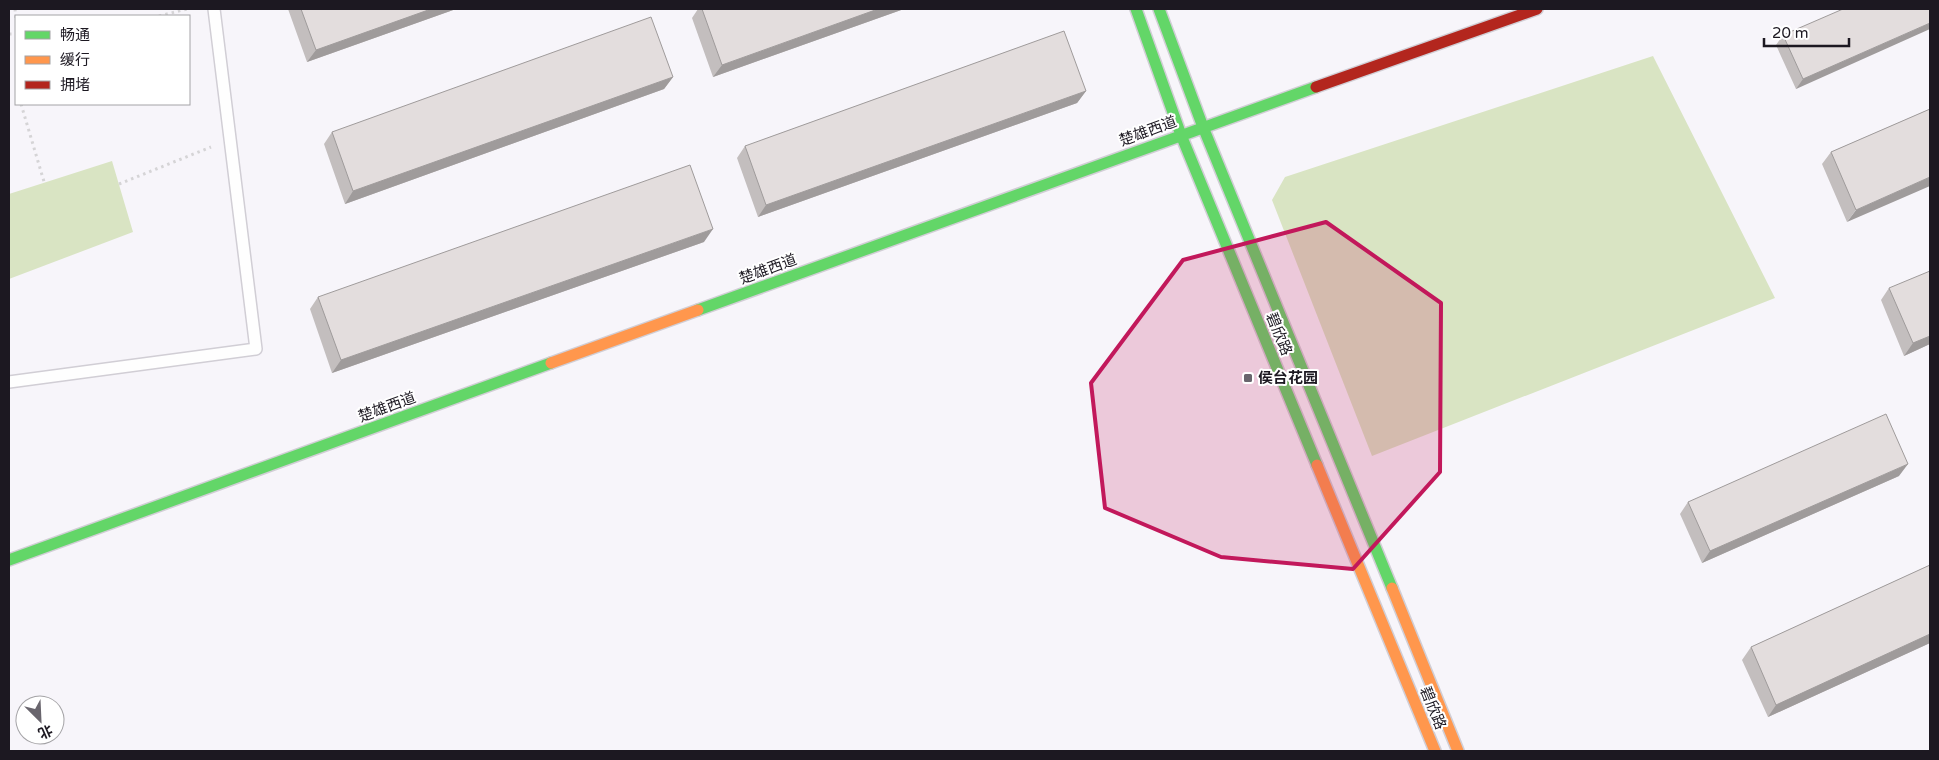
<svg xmlns="http://www.w3.org/2000/svg" width="1939" height="760" font-family="'Varela Round','Noto Sans SC',sans-serif">
	<style>
		.green { fill: #d9e4c3 }
		.lines { fill: none; stroke-linecap: round; stroke-linejoin: round }
		.lane-casing { stroke: #d1ced5; stroke-width: 14 }
		.fast-casing { stroke: #d1ced5; stroke-width: 14 }
		.slow-casing { stroke: #d1ced5; stroke-width: 14 }
		.jam-casing { stroke: #d1ced5; stroke-width: 14 }
		.path { stroke: #d5d4d6; stroke-width: 3; stroke-dasharray: 2.5 4; stroke-linecap: butt }
		.lane { stroke: #fefefe; stroke-width: 11 }
		.fast { stroke: #63d668; stroke-width: 11 }
		.slow { stroke: #ff974d; stroke-width: 11 }
		.jam { stroke: #b3261e; stroke-width: 11 }
		.wall { fill: #c3bebe }
		.shaded-wall { fill: #9f9b9b }
		.building { fill: #e3dddd; stroke: #9f9b9b }
		.marked { fill: #c2185b; fill-opacity: 0.2; stroke: #c2185b; stroke-width: 4; stroke-linejoin: round }
		.poi-dot { fill: #69656d; stroke: #fff; stroke-width: 2 }
		.labels { text-anchor: middle; stroke-width: 4; stroke-linejoin: round; paint-order: stroke }
		.street-label { font-size: 15px; fill: #1c1821; stroke: #fff }
		.poi-label { font-size: 15px; font-weight: bold; fill: #1c1821; stroke: #fff; text-anchor: start }
	</style>
	<rect width="100%" height="100%" fill="#f7f5fa"/>
	<path class="green" d="M1653,56L1775,298L1372,456L1272,200L1285,177Z
		M112,161L133,232L9,279V194Z"/>
	<g class="lines">
		<g class="lane-casing">
			<path id="lane" d="M9,382L256,349L214,9"/>
		</g>
		<g class="fast-casing">
			<path id="fast" d="M1136,9L1181,135L1317,465
				M1159,9L1203,127L1392,588
				M698,310L1316,87
				M9,560L551,363"/>
		</g>
		<g class="slow-casing">
			<path id="slow" d="M551,363L698,310
				M1317,465L1435,751
				M1392,588L1458,751"/>
		</g>
		<g class="jam-casing">
			<path id="jam" d="M1316,87L1537,9"/>
		</g>
		<path class="path" d="M15,9L16,21
			M159,16L187,9
			M9,34H16
			M21,104L45,185
			M119,184L211,147"/>
		<use href="#lane" class="lane"/>
		<use href="#fast" class="fast"/>
		<use href="#slow" class="slow"/>
		<use href="#jam" class="jam"/>
	</g>
	<path class="wall" d="M288,9H456L307,62Z
		M698,9H904L713,77L692,18Z
		M1930,9L1796,89L1776,45L1783,35Z
		M673,77L664,89L345,204L324,144L332,132Z
		M1086,91L1077,103L758,217L737,158L745,146Z
		M1930,109L1847,222L1822,164L1831,152Z
		M704,242L332,373L310,309L318,297Z
		M1889,288L1930,344L1904,356L1881,300Z
		M1899,476L1702,563L1680,514L1688,502Z
		M1930,565V643L1768,717L1742,660L1751,647Z"/>
	<path class="shaded-wall" d="M431,9H456L307,62L316,50Z
		M878,9H904L713,77L722,65Z
		M1930,23V29L1796,89L1803,79Z
		M673,77L664,89L345,204L353,191Z
		M1086,91L1077,103L758,217L766,205Z
		M1930,177V186L1847,222L1856,210Z
		M713,229L704,242L332,373L341,360Z
		M1930,336V344L1904,356L1913,343Z
		M1908,464L1899,476L1702,563L1710,551Z
		M1930,634V643L1768,717L1776,705Z"/>
	<path class="building" d="M301,9H431L316,50Z
		M702,9H878L722,65Z
		M1843,9H1930V23L1803,79L1783,35Z
		M651,17L673,77L353,191L332,132Z
		M1064,31L1086,91L766,205L745,146Z
		M1930,109V177L1856,210L1831,152Z
		M690,165L713,229L341,360L318,297Z
		M1930,271V336L1913,343L1889,288Z
		M1886,414L1908,464L1710,551L1688,502Z
		M1930,565V634L1776,705L1751,647Z"/>
	<path class="marked" d="M1326,222L1441,303L1440,472L1353,569L1221,557L1105,508L1091,383L1183,260Z"/>
	<rect class="poi-dot" x="1243" y="373" width="10" height="10" rx="2.5"/>
	<g class="labels">
		<g class="street-label">
			<text transform="translate(1148 131) rotate(-20)" y="5">楚雄西道</text>
			<text transform="translate(768 269) rotate(-20)" y="5">楚雄西道</text>
			<text transform="translate(1279 334) rotate(68)" y="5">碧欣路</text>
			<text transform="translate(387 407) rotate(-20)" y="5">楚雄西道</text>
			<text transform="translate(1433 708) rotate(68)" y="5">碧欣路</text>
		</g>
		<g class="poi-label">
			<text x="1258" y="383">侯台花园</text>
		</g>
	</g>
	<rect width="1939" height="760" fill="none" stroke="#1c1821" stroke-width="20"/>
	<rect x="15" y="15" width="175" height="90" fill="#ffffff" stroke="#a4a3a6"/>
	<rect x="25" y="31" width="25" height="8" fill="#63d668" stroke="#a4a3a6"/>
	<text x="60" y="40" font-size="15" fill="#1c1821">畅通</text>
	<rect x="25" y="56" width="25" height="8" fill="#ff974d" stroke="#a4a3a6"/>
	<text x="60" y="65" font-size="15" fill="#1c1821">缓行</text>
	<rect x="25" y="81" width="25" height="8" fill="#b3261e" stroke="#a4a3a6"/>
	<text x="60" y="90" font-size="15" fill="#1c1821">拥堵</text>
	<g transform="translate(40 720) rotate(156)"><circle r="24" fill="#ffffff" stroke="#a4a3a6"/>
	<path d="M0-4L9 19L0 12L-9 19Z" fill="#69656d"/>
	<text y="-8" font-size="14" font-weight="bold" text-anchor="middle" fill="#1c1821">北</text>
	</g>
	<path d="M1764 38v8h85v-8" fill="none" stroke="#1c1821" stroke-width="2.5"/>
	<text x="1772" y="38" font-size="15" fill="#1c1821" stroke="#ffffff" stroke-width="4" paint-order="stroke">20 m</text>
</svg>
